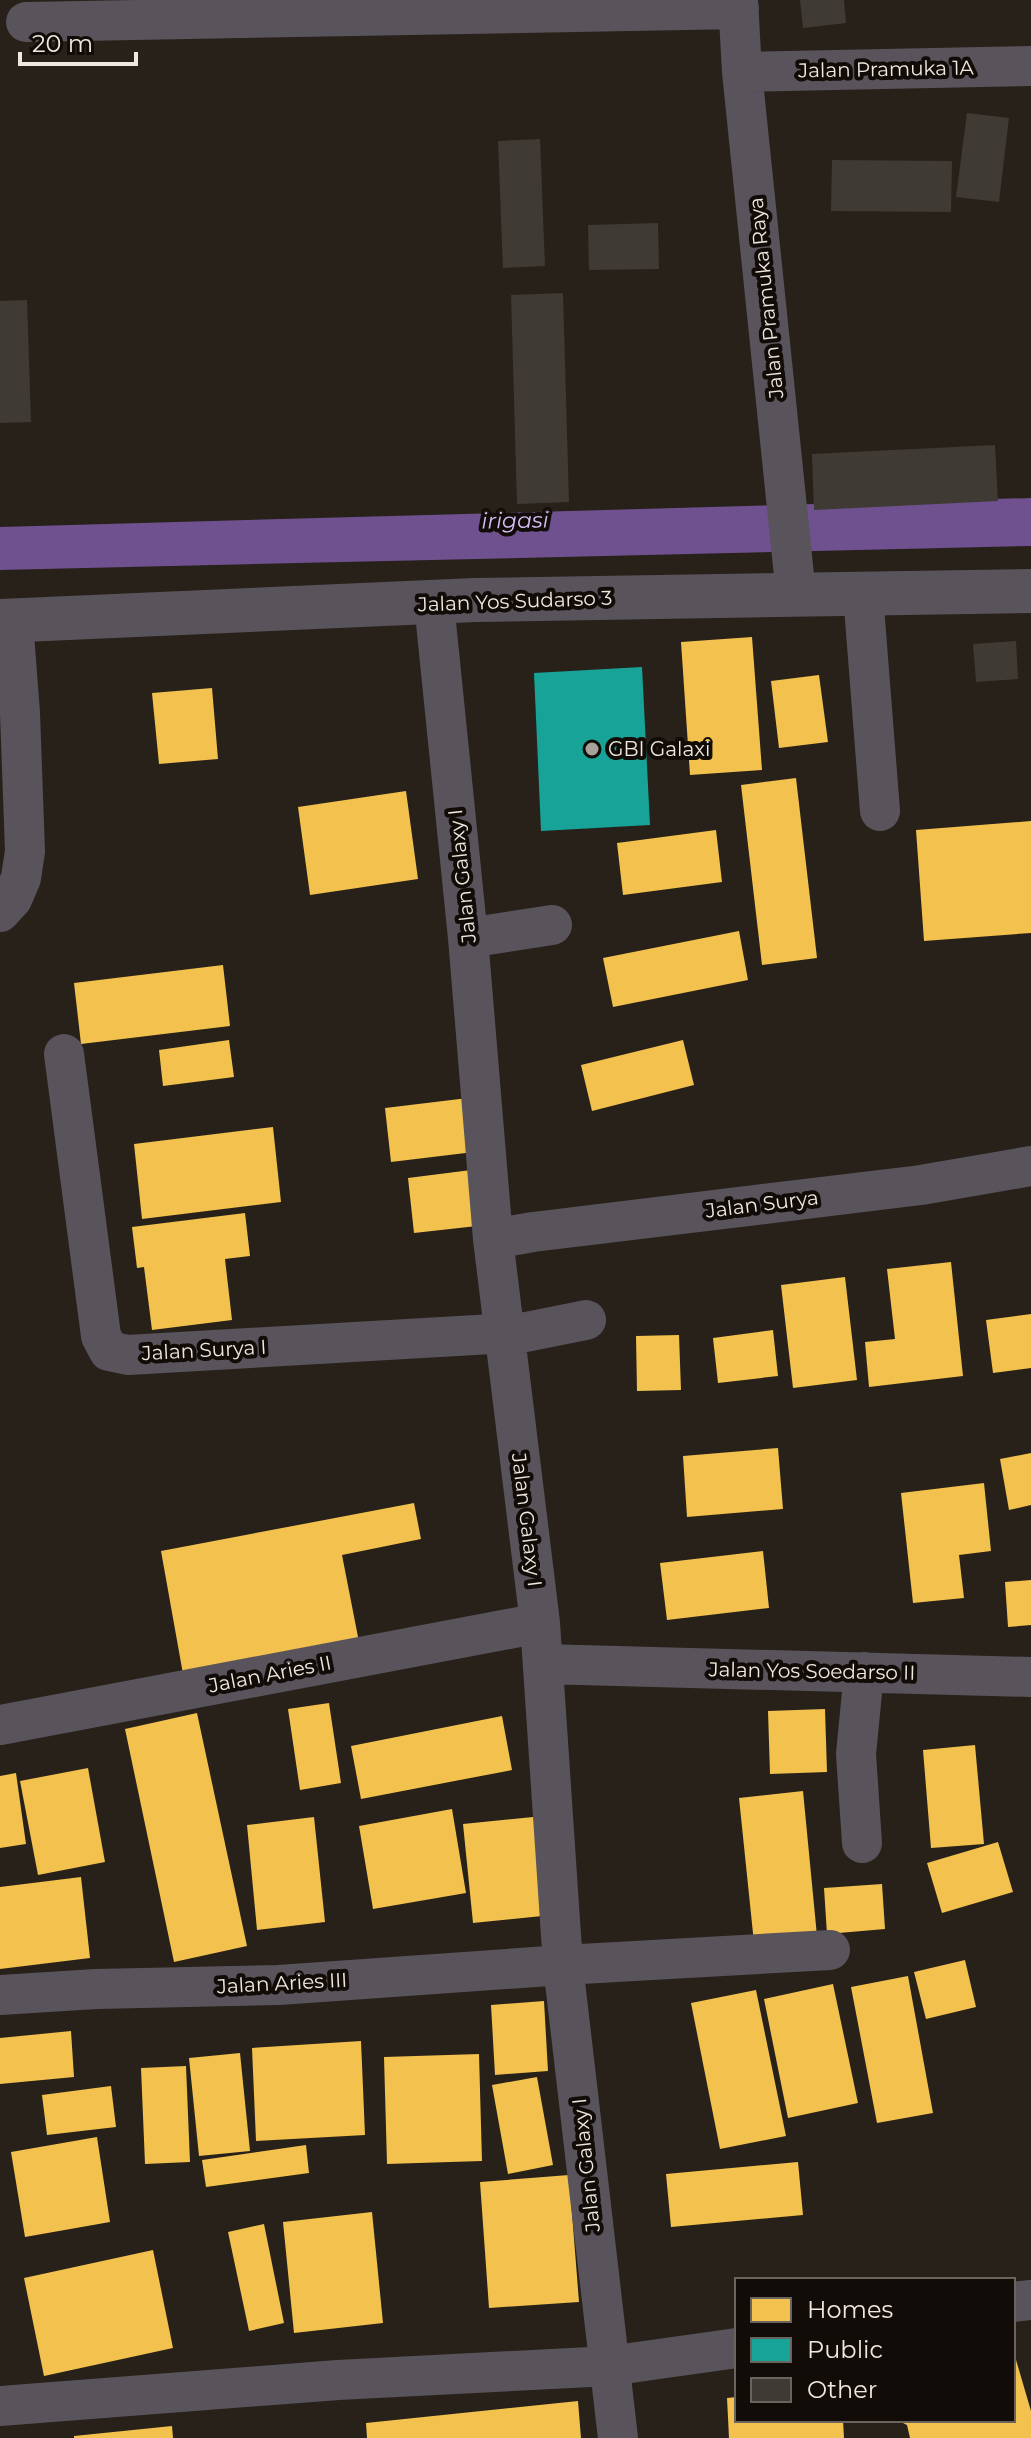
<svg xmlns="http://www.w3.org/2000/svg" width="1031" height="2438" font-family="Montserrat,sans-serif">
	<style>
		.water { fill: #6f5190 }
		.homes { fill: #f2c14e }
		.public { fill: #17a398 }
		.building { fill: #3f3a34 }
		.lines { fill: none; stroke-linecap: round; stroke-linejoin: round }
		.minor { stroke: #59545c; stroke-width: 40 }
		.tertiary { stroke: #59545c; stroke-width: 44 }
		.poi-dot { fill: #a9a29b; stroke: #110c07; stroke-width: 3 }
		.labels { text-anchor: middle; stroke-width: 8; stroke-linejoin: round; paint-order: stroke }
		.street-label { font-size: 20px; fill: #efe8e0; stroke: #110c07 }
		.poi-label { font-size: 20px; fill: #efe8e0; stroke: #110c07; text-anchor: start }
		.water-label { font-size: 22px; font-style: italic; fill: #d6bdf8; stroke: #110c07 }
	</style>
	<rect width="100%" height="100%" fill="#27211a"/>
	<path class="water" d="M1031,498V546L0,570V527Z"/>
	<path class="homes" d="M752,637L762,770L690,775L681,642Z
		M819,675L828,742L779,748L771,681Z
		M212,688L218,759L159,764L152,693Z
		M796,778L817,958L762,965L741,785Z
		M406,791L418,879L310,895L298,807Z
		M1031,821V933L924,941L916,830Z
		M716,830L722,882L623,895L617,843Z
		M739,931L748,980L613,1007L603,958Z
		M223,965L230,1026L81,1044L74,983Z
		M229,1040L234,1077L163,1086L159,1050Z
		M683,1040L694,1085L592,1111L581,1065Z
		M468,1098L474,1152L391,1162L385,1108Z
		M273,1127L281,1202L142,1219L134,1144Z
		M479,1169L486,1225L414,1233L408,1178Z
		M245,1213L250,1256L225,1259L232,1320L152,1330L144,1267L137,1268L132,1227Z
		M951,1262L963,1376L869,1387L865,1342L895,1339L887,1269Z
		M845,1277L857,1380L793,1388L781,1285Z
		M1031,1314V1368L993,1373L986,1320Z
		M773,1330L778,1376L718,1383L713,1338Z
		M679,1335L681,1390L637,1391L636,1336Z
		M778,1448L783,1509L687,1517L683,1456Z
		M1031,1453V1505L1009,1510L1000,1459Z
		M984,1483L991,1551L959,1555L964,1598L913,1603L901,1493Z
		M414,1503L421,1539L342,1555L359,1642L183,1674L161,1551Z
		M763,1551L769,1608L667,1620L660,1563Z
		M1031,1580V1625L1008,1627L1005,1582Z
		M329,1703L341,1783L300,1790L288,1709Z
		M825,1709L827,1772L770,1774L768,1711Z
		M197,1713L247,1946L174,1962L125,1729Z
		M502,1716L512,1770L361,1799L351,1746Z
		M975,1745L984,1844L931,1848L923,1750Z
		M88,1768L105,1862L38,1875L20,1781Z
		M16,1773L26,1844L0,1848V1776Z
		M803,1791L817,1936L754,1943L739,1798Z
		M452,1809L466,1893L373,1909L359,1826Z
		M543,1816L552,1915L473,1923L463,1824Z
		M314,1817L325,1922L257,1930L247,1825Z
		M998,1842L1013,1892L942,1913L927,1863Z
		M81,1877L90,1958L0,1969V1887Z
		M882,1884L885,1929L827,1934L824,1888Z
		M965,1960L976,2007L926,2019L914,1972Z
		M908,1976L933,2113L877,2123L851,1987Z
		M833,1984L858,2103L788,2118L764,1999Z
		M756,1990L786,2136L720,2149L691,2003Z
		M544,2001L548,2071L495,2075L491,2005Z
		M71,2031L74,2077L0,2084V2038Z
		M361,2041L365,2135L256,2141L252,2048Z
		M240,2053L250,2151L199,2156L189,2058Z
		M479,2054L482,2161L387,2164L384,2057Z
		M186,2066L190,2162L145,2164L141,2068Z
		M537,2077L553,2165L508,2174L492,2085Z
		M111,2086L116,2127L47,2135L42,2095Z
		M97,2137L110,2222L25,2237L11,2152Z
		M306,2145L309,2173L206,2187L202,2160Z
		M798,2162L803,2215L671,2227L666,2174Z
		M569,2175L579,2302L489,2308L480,2182Z
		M372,2212L383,2323L294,2333L283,2222Z
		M264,2224L284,2323L249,2331L228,2232Z
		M153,2250L173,2348L44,2376L24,2278Z
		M1014,2353L1031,2411V2438H910L907,2425L897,2420H1013Z
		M737,2397V2420H843L844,2438H729L727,2398Z
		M578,2401L581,2438H367L366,2423Z
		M172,2426L173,2438H74V2436Z"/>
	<path class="public" d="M642,667L650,825L541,831L534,673Z"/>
	<path class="building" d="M800,0H844L846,23L803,28Z
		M967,113L1009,118L999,202L956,197Z
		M540,139L545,266L503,268L498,141Z
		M832,160L952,161L951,212L831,211Z
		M658,223L659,269L589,270L588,225Z
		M563,293L569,502L517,504L511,295Z
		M27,300L31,422L0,423V301Z
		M995,445L998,501L814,510L812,454Z
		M1016,641L1018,679L976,682L973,644Z"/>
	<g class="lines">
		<path class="minor" d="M738,0L742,72L796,595
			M26,22L739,9
			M742,72L1031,66
			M863,594L880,811
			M434,603L468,938L493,1239L540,1623L563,1965L618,2438
			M0,912L12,899L21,878L25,851L20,713L13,621
			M468,938L552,925
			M64,1054L101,1336L109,1351L128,1355L526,1332L586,1320
			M493,1239L533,1232L921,1185L1031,1166
			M543,1664L1031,1677
			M0,1725L540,1623
			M862,1843L856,1754L864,1672
			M0,1995L96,1989L279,1985L563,1965L830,1950
			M1013,2302L1031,2300
			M0,2406L338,2380L609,2366L737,2348"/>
		<path class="tertiary" d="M0,621L475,600L1031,591"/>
	</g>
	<circle class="poi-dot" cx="592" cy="749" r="8"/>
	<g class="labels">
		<g class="street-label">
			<text transform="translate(886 69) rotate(-1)" y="7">Jalan Pramuka 1A</text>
			<text transform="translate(766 298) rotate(-96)" y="7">Jalan Pramuka Raya</text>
			<text transform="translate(515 601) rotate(-2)" y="7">Jalan Yos Sudarso 3</text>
			<text transform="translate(462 876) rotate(-96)" y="7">Jalan Galaxy I</text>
			<text transform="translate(762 1204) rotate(-7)" y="7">Jalan Surya</text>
			<text transform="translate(204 1350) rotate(-3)" y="7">Jalan Surya I</text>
			<text transform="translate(527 1520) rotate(83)" y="7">Jalan Galaxy I</text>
			<text transform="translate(812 1671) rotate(1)" y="7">Jalan Yos Soedarso II</text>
			<text transform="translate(270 1674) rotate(-11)" y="7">Jalan Aries II</text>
			<text transform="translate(282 1983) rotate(-3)" y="7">Jalan Aries III</text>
			<text transform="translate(586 2165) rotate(-96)" y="7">Jalan Galaxy I</text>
		</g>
		<g class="poi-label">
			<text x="608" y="756">GBI Galaxi</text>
		</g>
		<g class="water-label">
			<text transform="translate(515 520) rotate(-1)" y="8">irigasi</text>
		</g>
	</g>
	<rect x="735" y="2278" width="280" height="144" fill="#110c07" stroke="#6a645e" stroke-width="2"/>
	<rect x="751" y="2298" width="40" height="24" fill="#f2c14e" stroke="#6a645e" stroke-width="2"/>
	<text x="807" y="2318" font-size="24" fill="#efe8e0">Homes</text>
	<rect x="751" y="2338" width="40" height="24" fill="#17a398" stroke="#6a645e" stroke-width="2"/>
	<text x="807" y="2358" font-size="24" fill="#efe8e0">Public</text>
	<rect x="751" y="2378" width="40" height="24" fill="#3f3a34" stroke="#6a645e" stroke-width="2"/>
	<text x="807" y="2398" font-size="24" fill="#efe8e0">Other</text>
	<path d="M20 52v12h116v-12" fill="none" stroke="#efe8e0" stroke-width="4"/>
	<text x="32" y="52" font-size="24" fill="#efe8e0" stroke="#110c07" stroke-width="6" paint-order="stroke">20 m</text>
</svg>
